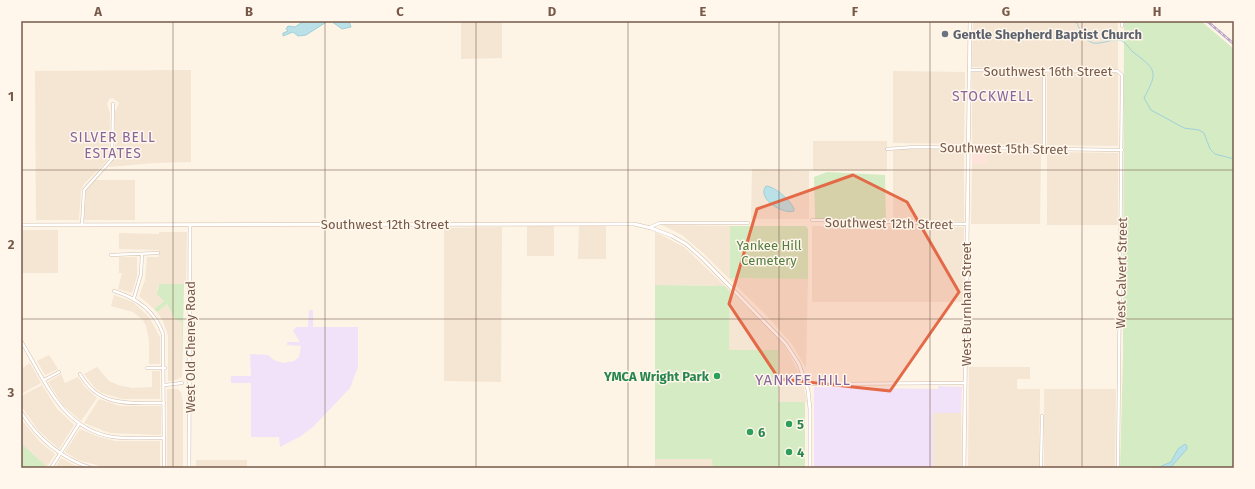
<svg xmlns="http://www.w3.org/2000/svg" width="1255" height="489" font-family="'Fira Sans',sans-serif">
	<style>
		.residential { fill: #f5e5d3 }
		.commercial { fill: #fde3d9 }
		.education { fill: #f1e2f9 }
		.green { fill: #d4ebc3 }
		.water { fill: #b9e1e7; stroke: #9fd1d9 }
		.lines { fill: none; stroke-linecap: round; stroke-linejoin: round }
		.stream { stroke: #9fd1d9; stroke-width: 1 }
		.street-casing { stroke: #d1bdad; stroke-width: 3.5 }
		.secondary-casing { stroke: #d4bdab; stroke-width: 4 }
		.street { stroke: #fff; stroke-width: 2.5 }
		.secondary { stroke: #fff; stroke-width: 3 }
		.rail-casing { stroke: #b6a3c7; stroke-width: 2.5 }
		.rail { stroke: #fff7ec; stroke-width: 1; stroke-dasharray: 3; stroke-linecap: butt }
		.marked { fill: #e46947; fill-opacity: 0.2; stroke: #e46947; stroke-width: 3; stroke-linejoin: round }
		.grid { fill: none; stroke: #775949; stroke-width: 1; stroke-opacity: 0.55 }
		.worship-dot { fill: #6b7280; stroke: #fff7ec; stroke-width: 1.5 }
		.leisure-dot { fill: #2e9e5b; stroke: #fff7ec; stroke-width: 1.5 }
		.labels { text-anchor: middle; stroke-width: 3; stroke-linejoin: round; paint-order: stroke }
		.worship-label { font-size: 13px; font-weight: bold; fill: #5b616d; stroke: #fff7ec; text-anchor: start }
		.street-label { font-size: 13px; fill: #775949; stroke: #fff7ec }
		.park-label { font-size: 13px; fill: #537d41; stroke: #fff7ec }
		.leisure-label { font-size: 13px; font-weight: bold; fill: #27864d; stroke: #fff7ec; text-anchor: start }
		.neighbourhood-label { font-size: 14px; letter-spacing: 1px; fill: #88659b; stroke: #fff7ec }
		.quarter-label { font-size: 15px; letter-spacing: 1px; fill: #88659b; stroke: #fff7ec }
		.neatline { fill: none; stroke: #775949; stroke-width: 1.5 }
		.grid-label { font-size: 13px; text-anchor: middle; font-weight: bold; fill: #775949 }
	</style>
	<rect width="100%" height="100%" fill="#fdf4e5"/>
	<path class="residential" d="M461,21H502V58L461,59Z
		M973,21H1118V69L972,67Z
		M191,70V162L155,163L109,167L115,157V112L119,103L113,98L109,99L107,104L110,113L109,159L84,184L81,190L79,220H36L35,71Z
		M893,71L965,72L964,144L893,143Z
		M972,72L1042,73V145L972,144Z
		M1047,73H1118V146L1047,145Z
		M813,141H887V171H813Z
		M893,149H964V222L893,221Z
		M987,152H1041L1040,224H971L972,164H987Z
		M1047,152L1118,153V225H1047Z
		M752,169L809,171V219H751Z
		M95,180H135V220H84L86,191Z
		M662,225L730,226L731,278L808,279L806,368L791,343L765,314L702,252L682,235Z
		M527,226H554V256H527Z
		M579,226H606V259H578Z
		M812,226L964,227L963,302H812Z
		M502,227L501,382L444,381V228Z
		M21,230H58V273H21Z
		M159,232H187L186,284H159L157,290L164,301L154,309L139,296L145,280L147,257H159V250L119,249V233L159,234Z
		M655,232L684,247L725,286L655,285Z
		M119,257H137V276L132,293L118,289L122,273H119Z
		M730,291L777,337L787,350L802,378L807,402H778L729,350Z
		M114,295L133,302L149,317L160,337V364H149V340L146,326L143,320L133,312L111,306Z
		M167,304L175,319L182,322V377L173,381H168V336L163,321L157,312Z
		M49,355L58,369L45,375L37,361Z
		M30,363L41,383L21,394V369Z
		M97,367L109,381L118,385L132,388L152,387V371H160V399H122L102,393L95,388L84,374Z
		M969,367H1030V379H1017V389H1040L1039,468H968Z
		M61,374L65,383L78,377L84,386L97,398L81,421L63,405L48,382Z
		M42,385L57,409L74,425L59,449L38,430L21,406V396Z
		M167,389H178L181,392L183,403V468H167Z
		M1044,389H1116L1115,468H1044Z
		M99,399L120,406H161V435L110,433L84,423Z
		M933,413H961L962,467L933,468Z
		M21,419L40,442L55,454L47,467L21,443Z
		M80,429L99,437L115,441H160V468H107L78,460L65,452Z
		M61,458L72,464L81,468H55Z
		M655,459H713V468H655Z
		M196,460H247V468H196Z"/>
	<path class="commercial" d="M972,151L987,152V164H972Z"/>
	<path class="education" d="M309,310H313V327H358V367L350,388L314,426L301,436L280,447L279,437H251V383H231V376H251L250,354L268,355L274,360L283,363L294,361L299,357L301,346L287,345V342H300L293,331L296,327H308Z
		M938,386L962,387L961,413H933V467L962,468H814V387L938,389Z"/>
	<path class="green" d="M1124,21H1201L1234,49V468H1120L1123,357Z
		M827,172L885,175L886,220L815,219L814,177Z
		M730,226H806L808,229V279L730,278Z
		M159,284H184L182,377V322L175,319L167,304L157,312L154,309L164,301L157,294Z
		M655,285L725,286L730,291L729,350H778V402H805V468H713L712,459H655Z
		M21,443L47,467L46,468H21Z"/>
	<path class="water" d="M304,21H328L306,35L298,36L293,32L283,36V33L288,31L286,29L288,26L295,27Z
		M331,21H349L351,27L342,29Z
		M766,186C775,186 795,204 794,211C784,215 756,199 766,186Z
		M1185,444L1187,446V449L1171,467L1157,468L1171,462L1178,449Z"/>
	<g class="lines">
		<path class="stream" d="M1076,21C1080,30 1086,45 1098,43C1105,43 1112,39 1119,40C1126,41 1128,48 1133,52C1157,70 1158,72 1144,98L1151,110L1184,128L1199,130L1204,133L1210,149L1215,154L1234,159"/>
		<g class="street-casing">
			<path id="street" d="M1122,26V21
				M969,70L1117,71L1122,75L1118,468
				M1044,148V71
				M887,149L914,147L1122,150
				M812,220L966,224
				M82,225L84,190L112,159L113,104
				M650,227L660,223H748
				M111,255L158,253
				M114,291C137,298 155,311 163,334L164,468
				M134,298L141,274L142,254
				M21,341C45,380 61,428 112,437C129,439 147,438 164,438
				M147,368H165
				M80,374C99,408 130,403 164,403
				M44,380L59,372
				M807,384L965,383
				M165,385L182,383
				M21,412C38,439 61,458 91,468
				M51,468L79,424
				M1041,468L1042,416"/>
		</g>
		<g class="secondary-casing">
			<path id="secondary" d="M21,225L613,224H634L651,228L672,236L686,244L703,259L786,344L799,364L808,390L810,409V468
				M189,468L190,225
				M964,468L970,21"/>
		</g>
		<use href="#street" class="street"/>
		<use href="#secondary" class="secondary"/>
		<g class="rail-casing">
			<path id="rail" d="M1207,21L1234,44"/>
		</g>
		<use href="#rail" class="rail"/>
	</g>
	<path class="marked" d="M853,175L907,202L959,292L890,391L779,379L729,304L757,209Z"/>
	<path class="grid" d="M173,21V468M325,21V468M476,21V468M628,21V468M779,21V468M930,21V468M1082,21V468M21,170H1234M21,319H1234"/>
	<circle class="worship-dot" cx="945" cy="34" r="4"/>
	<g class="leisure-dot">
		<circle cx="717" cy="376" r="4"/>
		<circle cx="789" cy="424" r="4"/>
		<circle cx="750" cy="432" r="4"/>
		<circle cx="789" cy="452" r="4"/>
	</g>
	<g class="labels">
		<g class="worship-label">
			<text x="953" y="39">Gentle Shepherd Baptist Church</text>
		</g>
		<g class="street-label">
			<text x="1048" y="76">Southwest 16th Street</text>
			<text transform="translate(1004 148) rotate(1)" y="5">Southwest 15th Street</text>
			<text transform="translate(889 223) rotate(1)" y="5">Southwest 12th Street</text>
			<text x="385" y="229">Southwest 12th Street</text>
			<text transform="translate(1121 273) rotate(-89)" y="5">West Calvert Street</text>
			<text transform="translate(966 304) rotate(-90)" y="5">West Burnham Street</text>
			<text transform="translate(190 347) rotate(-90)" y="5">West Old Cheney Road</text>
		</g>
		<g class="park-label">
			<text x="769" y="250">Yankee Hill<tspan x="769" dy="15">Cemetery</tspan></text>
		</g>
		<g class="leisure-label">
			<text x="709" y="381" text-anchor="end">YMCA Wright Park</text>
			<text x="797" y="429">5</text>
			<text x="758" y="437">6</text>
			<text x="797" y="457">4</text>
		</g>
		<g class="neighbourhood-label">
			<text x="993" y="101">STOCKWELL</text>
			<text x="113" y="142">SILVER BELL<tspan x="113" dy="16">ESTATES</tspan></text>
		</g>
		<g class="quarter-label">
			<text x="803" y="385">YANKEE HILL</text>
		</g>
	</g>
	<rect width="1255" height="489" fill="none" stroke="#fff7ec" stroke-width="44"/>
	<rect x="22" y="22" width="1211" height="445" class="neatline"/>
	<g class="grid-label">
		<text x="98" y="16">A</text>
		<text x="249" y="16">B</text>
		<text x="400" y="16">C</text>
		<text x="552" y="16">D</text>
		<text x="703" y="16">E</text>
		<text x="855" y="16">F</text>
		<text x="1006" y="16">G</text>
		<text x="1157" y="16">H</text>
		<text x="11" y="101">1</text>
		<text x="11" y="249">2</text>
		<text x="11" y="397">3</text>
	</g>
</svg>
